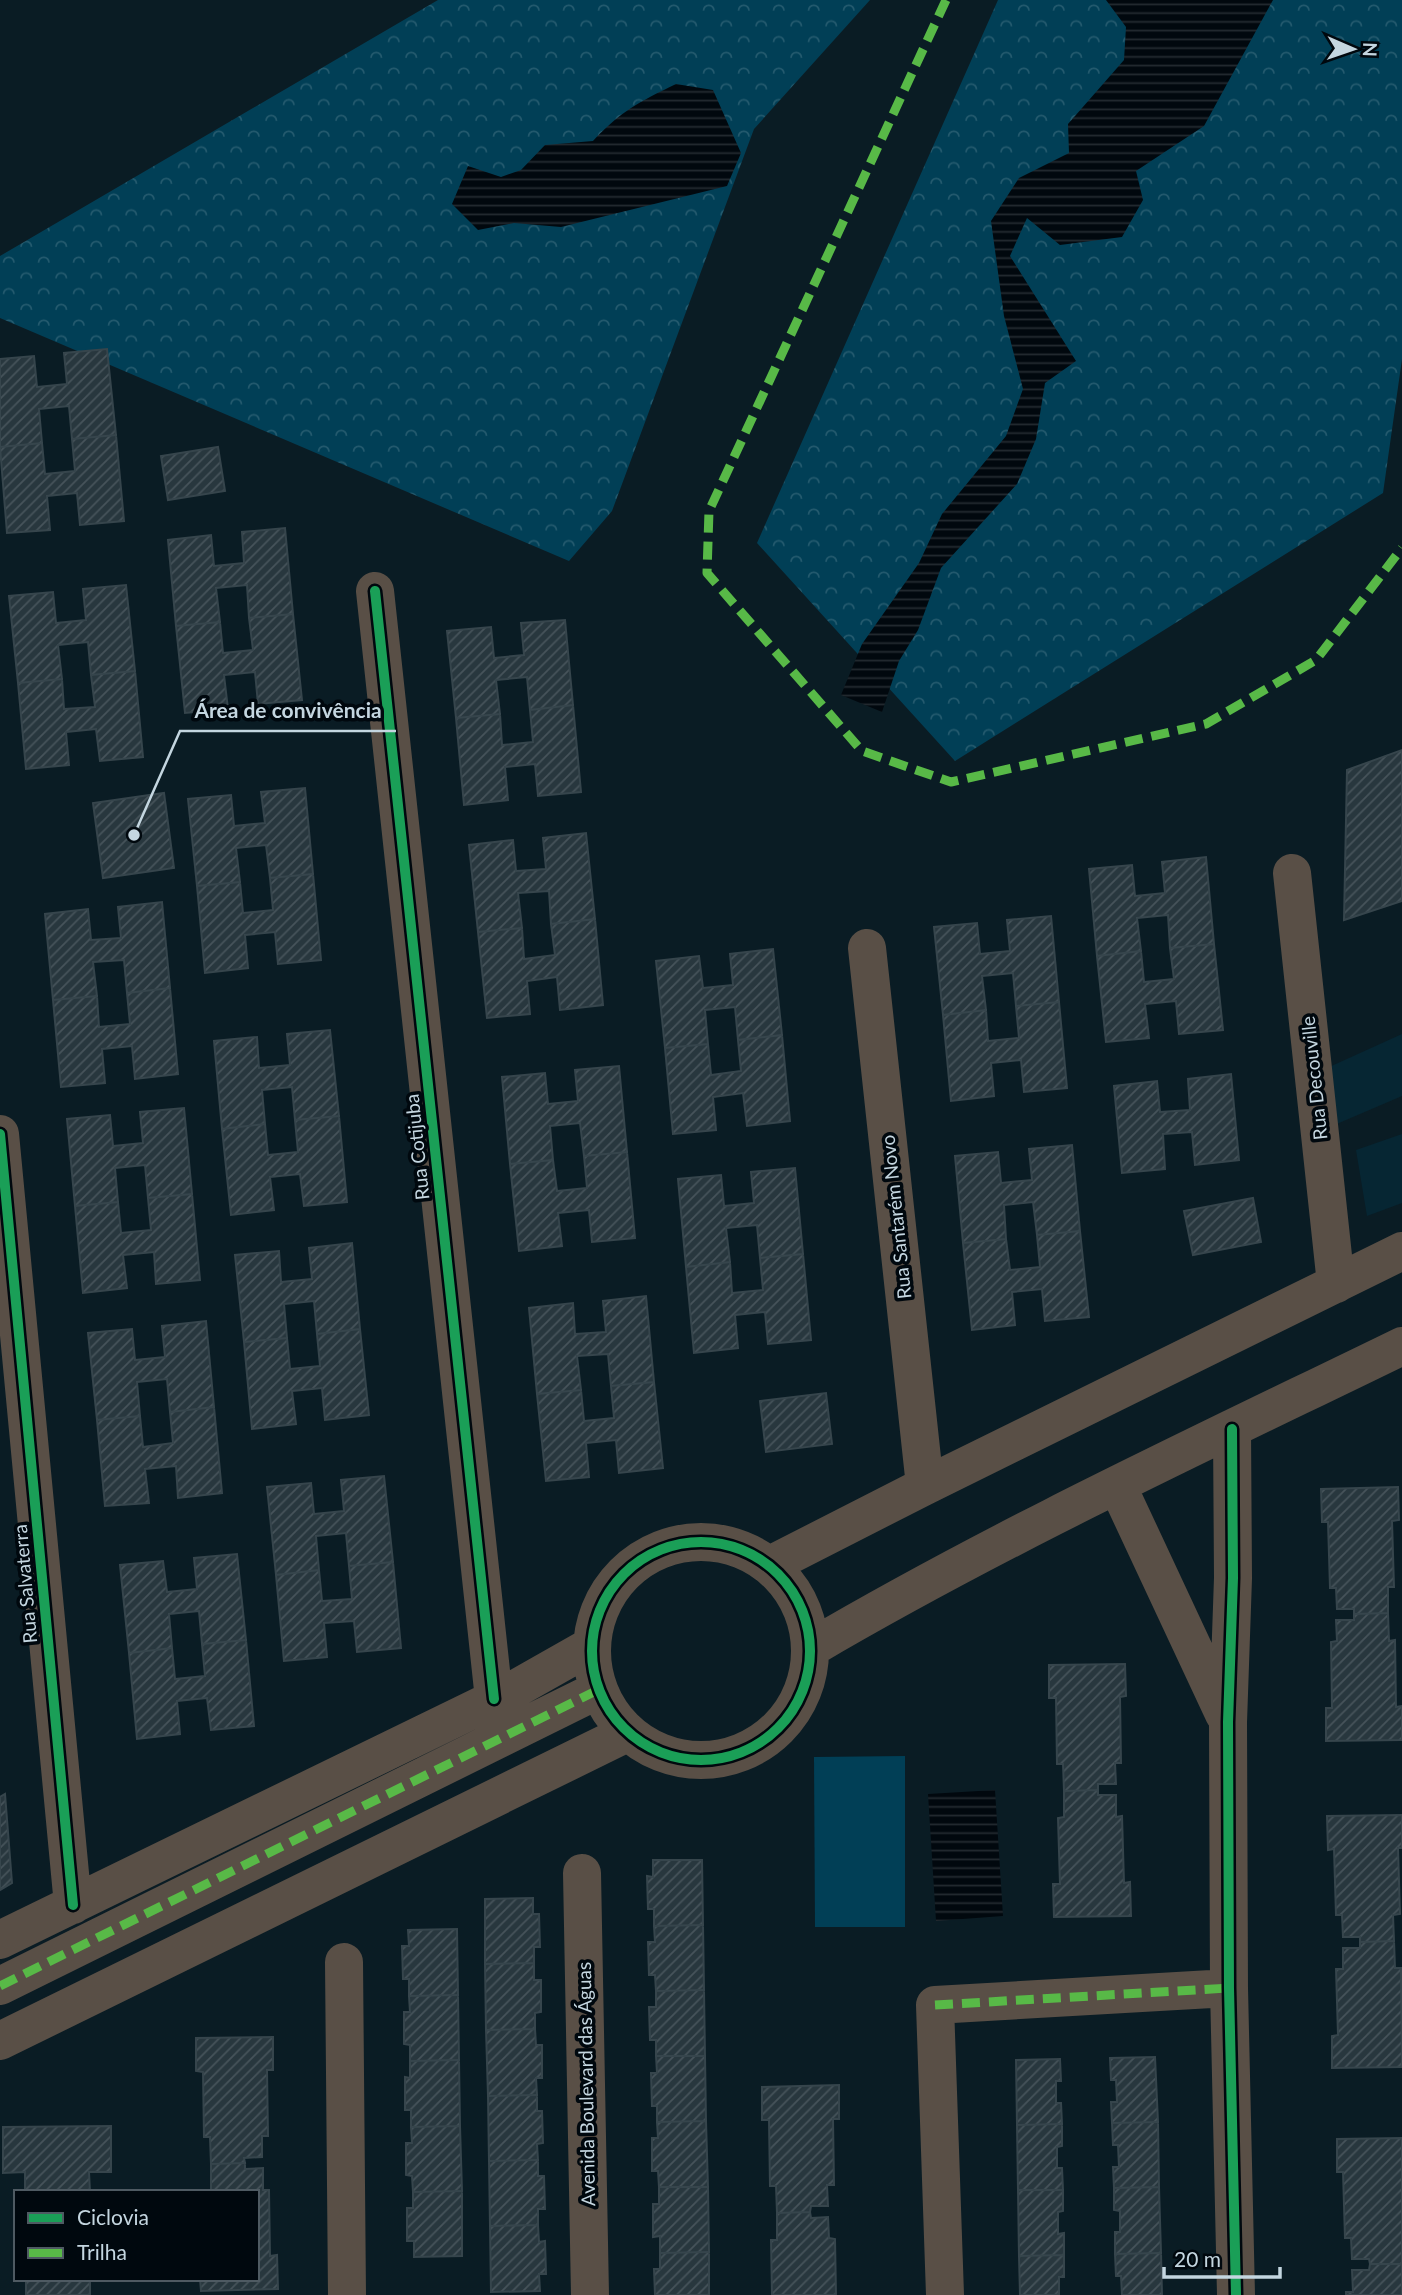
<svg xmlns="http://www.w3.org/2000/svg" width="1402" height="2295" font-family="Lato,sans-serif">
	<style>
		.built { fill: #062633 }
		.forest { fill: url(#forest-crowns) }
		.pitch { fill: #013f56 }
		.water { fill: url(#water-rules) }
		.building { fill: url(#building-hatch); stroke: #36454c; stroke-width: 2 }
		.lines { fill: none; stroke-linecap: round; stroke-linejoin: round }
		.minor { stroke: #594f46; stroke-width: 38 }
		.quiet { stroke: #58b947; stroke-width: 9; stroke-dasharray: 18 9; stroke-linecap: butt }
		.cycleway-casing { stroke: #00080e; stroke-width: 15 }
		.cycleway { stroke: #1a9f57; stroke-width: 10 }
		.labels { text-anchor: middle; stroke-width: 7; stroke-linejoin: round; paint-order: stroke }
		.street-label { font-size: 19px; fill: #c4d6e0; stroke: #00080e }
		.leader { fill: none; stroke: #c4d6e0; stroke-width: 2.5 }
		.callout-dot { fill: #c4d6e0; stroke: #00080e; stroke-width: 2.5 }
		.callout-label { font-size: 21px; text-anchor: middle; font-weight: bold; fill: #c4d6e0; stroke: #00080e; stroke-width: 7; stroke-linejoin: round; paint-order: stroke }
	</style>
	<defs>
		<pattern id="forest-crowns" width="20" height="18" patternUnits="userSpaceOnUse" patternTransform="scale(1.75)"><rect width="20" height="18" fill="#013f56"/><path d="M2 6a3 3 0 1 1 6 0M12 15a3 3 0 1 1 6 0" fill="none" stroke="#245a6e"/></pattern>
		<pattern id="water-rules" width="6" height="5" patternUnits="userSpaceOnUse" patternTransform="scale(1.75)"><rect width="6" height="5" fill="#01080e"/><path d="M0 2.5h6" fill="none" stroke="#242b31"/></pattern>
		<pattern id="building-hatch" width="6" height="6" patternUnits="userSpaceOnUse" patternTransform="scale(1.75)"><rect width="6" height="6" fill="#28373e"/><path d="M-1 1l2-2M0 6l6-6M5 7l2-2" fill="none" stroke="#46535a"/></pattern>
	</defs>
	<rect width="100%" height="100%" fill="#0a1c24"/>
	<path class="built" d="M1402,1034V1096L1332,1126L1327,1068Z
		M1402,1134V1203L1367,1216L1356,1150Z"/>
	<path class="forest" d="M438,0H870L754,129L612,511L569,561L0,318V256Z
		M998,0H1402V359L1383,493L955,761L757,543Z"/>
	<path class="pitch" d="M905,1756V1927H815L814,1757Z"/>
	<path class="water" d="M1106,0H1273L1204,126L1136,171L1143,200L1122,237L1060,245L1027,218L1010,256L1076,361L1045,383L1036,439L1017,484L941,568L918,630L899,661L882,712L841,695L862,644L919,563L942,514L1006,436L1023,389L1004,316L991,221L1019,178L1069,153L1068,124L1124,60L1126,27Z
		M676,84L713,90L741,153L727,186L561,227L514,223L478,230L452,204L468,166L501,177L521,170L545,145L593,141C621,111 639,102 676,84Z
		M995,1790L1003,1916L936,1921L928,1794Z"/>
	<path class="building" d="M107,349L116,435L72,439L69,406L39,409L42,443L0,447V359L34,356L37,387L67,384L64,353Z
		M116,435L124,521L80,525L77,493L47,496L50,530L7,533L0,447L42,443L45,474L75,471L72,439Z
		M218,447L225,491L168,500L161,456Z
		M285,528L293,614L249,618L247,585L216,588L220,622L176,626L168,540L211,535L214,566L244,563L242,532Z
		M126,585L135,671L91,675L88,642L58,645L62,679L18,683L9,596L53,592L56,623L86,620L83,589Z
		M293,614L302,700L258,704L255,672L224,675L228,709L185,713L176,626L220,622L223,653L253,650L249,618Z
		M565,620L573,705L530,710L527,677L496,680L500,714L456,718L447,631L491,627L494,658L524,655L521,623Z
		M135,671L143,757L100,761L96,729L66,732L69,765L26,769L18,683L62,679L64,709L95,707L91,675Z
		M573,705L581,792L538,796L535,764L505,767L508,800L464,805L456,718L500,714L502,745L533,742L530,710Z
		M1402,750V901L1344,920L1347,770Z
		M305,788L313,874L270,878L266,845L236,848L240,882L197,886L188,799L231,795L234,826L265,823L261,792Z
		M164,793L174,868L103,878L93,803Z
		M586,833L595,919L551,924L549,891L518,893L522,928L478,932L469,845L513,840L516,871L546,869L543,838Z
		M1206,857L1214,944L1170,948L1168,915L1137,918L1141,951L1097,956L1089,869L1132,865L1135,896L1165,893L1162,862Z
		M313,874L321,960L278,964L275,932L245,935L248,968L205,973L197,886L240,882L243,913L273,910L270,878Z
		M162,902L170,988L127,993L124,960L93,962L97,996L53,1000L45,914L88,909L91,940L121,938L118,907Z
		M1051,916L1059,1002L1016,1006L1013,973L982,976L986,1010L943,1015L934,927L977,923L980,954L1010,951L1007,920Z
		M595,919L603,1005L560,1010L557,977L527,981L530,1014L487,1018L478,932L522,928L524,959L555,955L551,924Z
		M1214,944L1223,1030L1179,1034L1176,1001L1145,1004L1149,1038L1106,1042L1097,956L1141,951L1144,982L1174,979L1170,948Z
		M773,949L782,1035L738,1040L735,1007L705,1010L708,1044L665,1048L656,961L699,956L703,988L733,985L730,954Z
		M170,988L178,1074L135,1079L132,1046L102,1049L105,1083L61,1087L53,1000L97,996L99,1027L130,1024L127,993Z
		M1059,1002L1067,1088L1024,1092L1021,1060L991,1063L994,1096L951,1101L943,1015L986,1010L988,1041L1019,1038L1016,1006Z
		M330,1030L339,1116L295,1120L292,1087L262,1090L265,1124L222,1129L214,1041L257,1037L259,1068L290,1065L287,1034Z
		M782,1035L790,1121L747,1126L743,1093L713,1097L716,1130L673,1134L665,1048L708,1044L711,1075L741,1071L738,1040Z
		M619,1066L627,1152L584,1156L580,1123L550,1126L553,1160L510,1164L502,1077L545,1073L548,1104L578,1101L575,1070Z
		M1231,1074L1239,1160L1195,1165L1192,1132L1163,1134L1165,1169L1122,1173L1114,1086L1157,1081L1160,1112L1190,1110L1188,1079Z
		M184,1108L192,1194L148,1198L145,1165L115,1168L118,1202L75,1206L67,1119L110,1115L113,1146L143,1143L140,1112Z
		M339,1116L347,1202L304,1206L300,1174L270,1177L274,1210L231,1215L222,1129L265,1124L268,1155L298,1152L295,1120Z
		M1072,1145L1080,1231L1037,1235L1033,1202L1004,1205L1006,1239L963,1243L955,1156L998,1152L1001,1183L1032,1180L1029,1149Z
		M627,1152L635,1238L592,1242L589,1210L558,1213L562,1246L519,1251L510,1164L553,1160L557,1191L587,1188L584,1156Z
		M795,1168L803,1254L760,1258L757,1225L726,1228L730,1262L686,1267L678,1179L721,1175L724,1206L754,1203L751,1172Z
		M192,1194L200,1280L156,1284L154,1252L123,1255L127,1288L83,1293L75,1206L118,1202L121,1233L151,1230L148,1198Z
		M1253,1198L1261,1242L1193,1255L1184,1211Z
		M1080,1231L1089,1317L1045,1321L1042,1289L1012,1292L1015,1325L972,1330L963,1243L1006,1239L1010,1270L1040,1267L1037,1235Z
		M352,1243L360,1329L317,1334L314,1301L284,1304L287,1338L244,1342L235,1255L279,1251L281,1282L312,1279L309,1248Z
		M803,1254L811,1340L768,1344L765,1312L735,1315L738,1348L694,1353L686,1267L730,1262L732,1293L763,1290L760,1258Z
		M646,1296L654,1382L611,1386L608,1354L577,1356L581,1390L537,1394L529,1308L573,1303L575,1334L606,1332L603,1301Z
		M206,1321L214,1407L170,1412L167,1379L137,1382L140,1416L97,1420L88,1333L132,1329L135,1360L165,1357L162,1326Z
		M360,1329L369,1415L325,1420L322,1388L292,1391L296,1424L252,1429L244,1342L287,1338L290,1369L320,1366L317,1334Z
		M654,1382L663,1468L619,1473L616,1440L586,1443L589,1477L546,1481L537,1394L581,1390L584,1421L614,1418L611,1386Z
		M826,1393L832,1444L766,1452L760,1401Z
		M214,1407L222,1493L178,1498L176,1466L145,1469L149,1503L105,1506L97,1420L140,1416L143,1447L173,1443L170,1412Z
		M384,1476L393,1562L349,1566L346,1533L316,1536L319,1570L276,1575L267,1487L311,1483L314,1514L344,1511L341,1480Z
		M1398,1487L1399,1520L1392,1521L1394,1587H1388V1613L1354,1614V1609H1337L1336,1588H1330L1328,1522H1322L1321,1489Z
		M237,1554L246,1640L202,1644L199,1611L169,1614L172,1648L129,1653L120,1565L163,1561L167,1592L197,1589L194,1558Z
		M393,1562L401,1648L357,1652L354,1621L324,1623L327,1657L284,1661L276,1575L319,1570L322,1601L352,1599L349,1566Z
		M1388,1613L1389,1641L1395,1640L1396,1707L1402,1706V1740L1326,1741V1708H1332L1331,1642L1337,1641L1336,1620H1354V1614Z
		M246,1640L254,1726L211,1730L207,1698L177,1701L180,1734L137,1739L129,1653L172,1648L175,1679L205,1676L202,1644Z
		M1125,1664L1126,1696L1120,1697L1121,1763H1115L1116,1784H1098V1790L1064,1791L1063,1764H1057L1056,1698H1049V1665Z
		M1098,1790V1795H1116V1817L1122,1816L1124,1883L1130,1882L1131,1916L1054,1917L1053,1884H1060L1058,1818L1064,1817V1791Z
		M5,1794L12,1883L0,1890V1797Z
		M1402,1815V1848H1398L1400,1914L1393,1915L1394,1941L1360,1942V1937H1343L1342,1915H1336L1334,1849L1328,1850L1327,1816Z
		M653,1860H702L703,1925L654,1926V1909H648L647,1876L653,1877Z
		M533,1898V1914H539L540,1947H534V1963L485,1964V1899Z
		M703,1925L704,1990L656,1991L655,1975H649L648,1942H655L654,1926Z
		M457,1929L458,1995L409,1996V1979H403L402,1946H409L408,1930Z
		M1394,1941L1395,1968H1401L1402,2067L1332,2068V2036L1338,2035L1336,1969H1343V1948H1360V1942Z
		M534,1963V1980H541V2012L535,2013V2029L486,2030L485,1964Z
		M704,1990L705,2056H656V2040H650L649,2007H656V1991Z
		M458,1995L459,2060L410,2061V2045L404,2044V2012H410L409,1996Z
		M535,2029L536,2045H542V2078H536L537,2095L488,2096L486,2030Z
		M273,2037V2070H267L268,2136H262V2157L244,2158L245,2163L211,2164L210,2137H204L203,2072L196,2071V2038Z
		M656,2056H705L706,2121L657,2122V2106H652L651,2073H657Z
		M1155,2057L1158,2122L1112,2123L1111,2102H1117L1116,2080H1111L1110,2058Z
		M1060,2059L1061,2081H1056V2103H1061L1062,2124L1017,2125L1016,2060Z
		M459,2060L460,2126L411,2127V2110H405V2077L410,2078V2061Z
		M839,2085V2119H833L834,2185H827L828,2206H811L810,2212L777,2213L776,2186H770L769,2120H762V2087Z
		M537,2095V2111H542L543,2143L537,2144L538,2160L489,2161L488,2096Z
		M706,2121L708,2187H659L658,2171H652V2138H658L657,2122Z
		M1158,2122L1159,2187L1114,2188L1113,2167H1119L1118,2145H1113L1112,2123Z
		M1062,2124V2146L1057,2147V2168H1062L1063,2190H1018L1017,2125Z
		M111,2126V2172H89L90,2192H25V2172L3,2173V2127Z
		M460,2126L462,2191L413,2192L412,2176L406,2175V2143H412L411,2127Z
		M1402,2138V2264H1370L1369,2259H1352L1351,2238H1345L1343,2172H1337V2139Z
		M538,2160V2176H544L545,2209H538V2225L490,2226L489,2161Z
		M245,2163V2169L263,2168V2190H269L270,2256L277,2255L278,2289L201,2291L200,2279H257V2192H205L211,2191V2164Z
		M659,2187H708L709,2252L660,2253V2236L653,2237V2204H659Z
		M1159,2187L1161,2253L1115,2254V2232H1120V2211L1114,2210V2188Z
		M1018,2190H1063V2211L1058,2212V2234L1064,2233V2255L1019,2256Z
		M462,2191V2256L414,2257V2241H407V2208H413V2192Z
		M810,2212L811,2218L828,2217L829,2238L835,2239L836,2295H772L771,2240H777V2213Z
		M538,2225L539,2242L545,2241L546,2274H539L540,2291L491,2292L490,2226Z
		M709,2252V2295H655L654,2269H660V2253Z
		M1161,2253L1162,2295H1122L1121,2276H1116L1115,2254Z
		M1064,2255V2277H1059V2295H1020L1019,2256Z
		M1370,2264H1402V2295H1346V2292H1353L1352,2270H1369Z
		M26,2279H90V2295H26Z"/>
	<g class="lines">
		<path class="minor" d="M375,591L494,1699
			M1292,873L1336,1284
			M867,948L925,1486
			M0,1134L73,1905
			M1232,1429L1233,1578L1228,1722L1229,1988L1236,2295
			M1117,1485L1224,1714
			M592 1651a109 109 0 1 1 218 0a109 109 0 1 1-218 0Z
			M770,1565L925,1486L1402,1251
			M811,1648C1002,1536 1203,1443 1402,1346
			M582,1873L590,2295
			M0,1940L515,1689L591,1646
			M344,1962L347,2295
			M0,1986L598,1690
			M0,2041L627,1733
			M945,2295L935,2005L1229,1988"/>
		<path class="quiet" d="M946,0L709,511L707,573L862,751L951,782L1206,724L1316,660L1402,548
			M0,1986L598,1690
			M935,2005L1229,1988"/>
		<g class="cycleway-casing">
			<path id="cycleway" d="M375,591L494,1699
				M0,1134L73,1905
				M1232,1429L1233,1578L1228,1722L1229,1988L1236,2295
				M592 1651a109 109 0 1 1 218 0a109 109 0 1 1-218 0Z"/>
		</g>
		<use href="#cycleway" class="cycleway"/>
	</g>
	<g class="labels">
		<g class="street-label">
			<text transform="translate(1314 1078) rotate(-96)" y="7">Rua Decouville</text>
			<text transform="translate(417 1147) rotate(-96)" y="7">Rua Cotijuba</text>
			<text transform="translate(896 1217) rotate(-96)" y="7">Rua Santarém Novo</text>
			<text transform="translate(25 1584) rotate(-95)" y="7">Rua Salvaterra</text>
			<text transform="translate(586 2084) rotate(-91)" y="7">Avenida Boulevard das Águas</text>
		</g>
	</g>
	<path class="leader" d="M134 835L180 731H396"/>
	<circle class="callout-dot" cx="134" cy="835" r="7"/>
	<g class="callout-label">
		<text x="288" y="718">Área de convivência</text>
	</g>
	<rect x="14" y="2190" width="245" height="91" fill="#00080e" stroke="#4e5a62" stroke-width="2"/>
	<rect x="28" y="2213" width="35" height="10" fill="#1a9f57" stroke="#4e5a62" stroke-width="2"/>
	<text x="77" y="2225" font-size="21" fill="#c4d6e0">Ciclovia</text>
	<rect x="28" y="2248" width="35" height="10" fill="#58b947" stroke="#4e5a62" stroke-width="2"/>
	<text x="77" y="2260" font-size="21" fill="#c4d6e0">Trilha</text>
	<g transform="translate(1353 49) rotate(92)" stroke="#00080e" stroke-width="5" paint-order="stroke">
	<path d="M0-5L12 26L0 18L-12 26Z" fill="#c4d6e0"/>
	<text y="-10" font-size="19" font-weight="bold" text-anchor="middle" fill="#c4d6e0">N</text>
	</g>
	<path d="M1164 2267v10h116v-10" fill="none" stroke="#c4d6e0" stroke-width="3.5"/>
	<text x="1174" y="2267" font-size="21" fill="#c4d6e0" stroke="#00080e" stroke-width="5" paint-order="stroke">20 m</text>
</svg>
